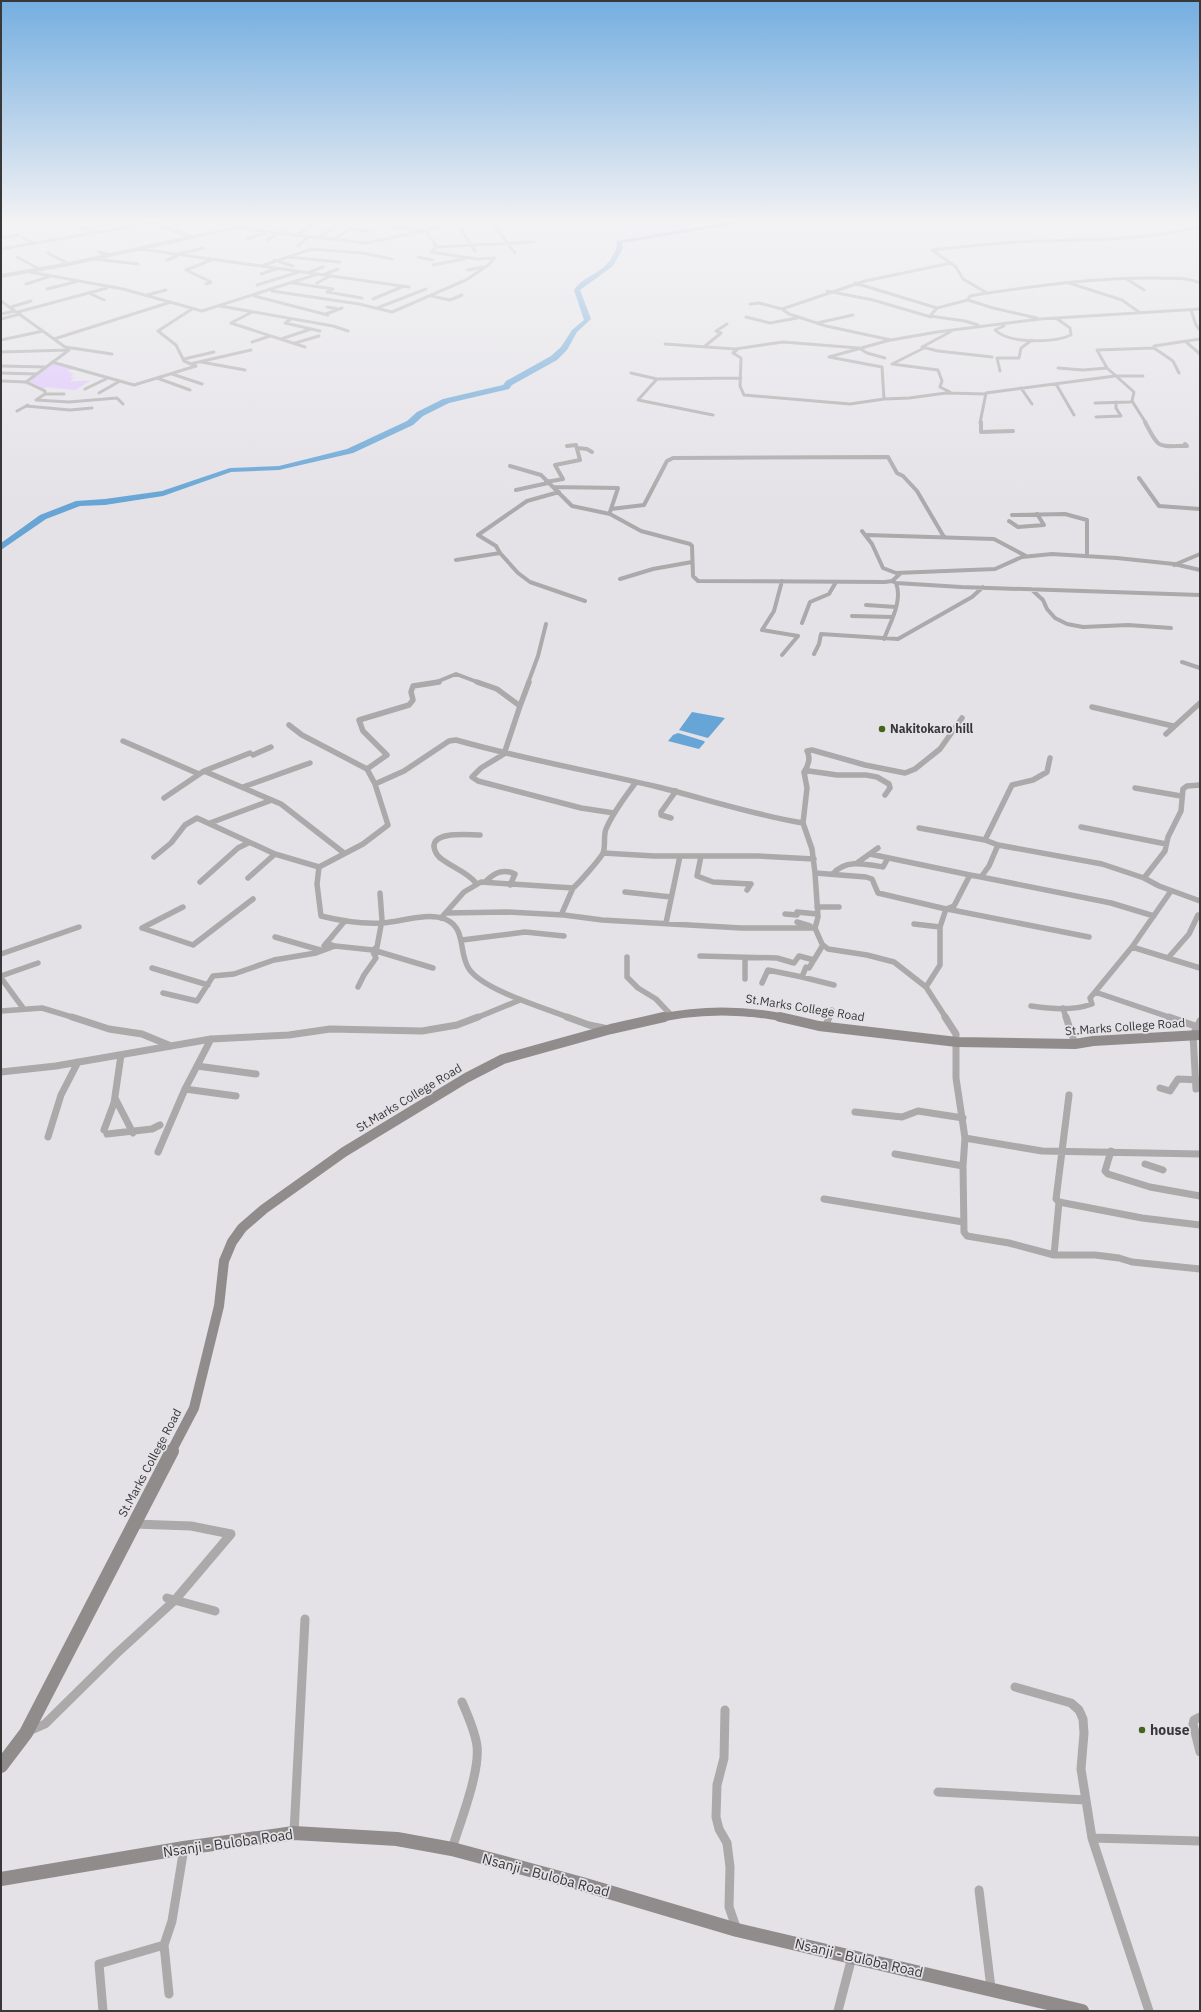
<svg xmlns="http://www.w3.org/2000/svg" width="1201" height="2012" font-family="'IBM Plex Sans',sans-serif">
	<style>
		.green { fill: #dec4fe }
		.water { fill: #66a5d5 }
		.lines { fill: none; stroke-linecap: round; stroke-linejoin: round }
		.river { fill: #66a5d5; fill-rule: evenodd }
		.minor-far4 { stroke: #aba9a9; stroke-width: 3 }
		.minor-far3 { stroke: #aba9a9; stroke-width: 4 }
		.minor-far2 { stroke: #aba9a9; stroke-width: 5.5 }
		.minor-far1 { stroke: #aba9a9; stroke-width: 7 }
		.minor { stroke: #aba9a9; stroke-width: 9 }
		.tertiary { stroke: #aba9a9; stroke-width: 4 }
		.secondary-far2 { stroke: #908c8c; stroke-width: 8 }
		.secondary-far1 { stroke: #908c8c; stroke-width: 10 }
		.secondary { stroke: #908c8c; stroke-width: 14 }
		.poi-dot { fill: #42651c; stroke: #e4e2e7; stroke-width: 1.5 }
		.labels { text-anchor: middle; stroke-width: 3.5; stroke-linejoin: round; paint-order: stroke }
		.poi-label { font-size: 12px; font-weight: bold; fill: #383839; stroke: #e4e2e7; text-anchor: start }
		.street-label { font-size: 12px; fill: #383839; stroke: #e4e2e7 }
		.near-poi-label { font-size: 14px; font-weight: bold; fill: #383839; stroke: #e4e2e7; text-anchor: start }
		.near-street-label { font-size: 14px; fill: #383839; stroke: #e4e2e7 }
	</style>
	<rect width="100%" height="100%" fill="#e4e2e7"/>
	<path class="green" d="M52,363L74,369L67,371L74,374L70,377L74,378L70,381C77,382 83,380 90,381L75,390L46,387L43,389L35,385L24,384Z"/>
	<path class="water" d="M692,712L725,718L708,738L679,730Z
		M678,733L704,741L705,742L699,749L668,741L673,735Z"/>
	<g class="lines">
		<path class="river" d="M735,221H752L622,243L623,248L613,266L580,290L591,319L577,332L567,350L557,360L512,385L509,389L449,403L423,416L413,425L353,453L279,470L231,472L163,496L105,505L80,506L46,519L1,550V543L40,515L76,501L105,499L162,491L230,468L279,466L347,449L407,421L417,412L443,399L503,385L506,381L551,356L561,347L572,330L584,320L574,290C588,271 604,277 616,249C617,247 616,244 617,241Z"/>
		<path class="minor-far4" d="M383,221L395,223
			M400,221L389,226L426,231L437,247
			M456,221L475,251
			M491,221L515,253
			M1,223L12,221
			M25,223L33,221
			M161,226L182,221
			M81,228L95,231
			M234,228L367,243L428,230L451,221
			M350,229L369,231
			M1,236L4,238L18,235
			M296,236L316,222
			M192,237L266,221
			M23,238L34,243
			M318,238L337,225
			M247,239L264,233
			M335,239L360,221
			M267,240L285,230
			M298,246L308,237
			M1,249L151,223
			M140,249L409,287
			M932,250C968,246 1003,242 1039,241C1093,239 1148,241 1200,226
			M932,250L956,267L963,279L987,293L970,296L968,300L993,308L1037,318
			M99,252L110,255
			M48,253L69,264
			M177,254L204,248
			M17,257L41,270
			M287,257L340,262
			M418,257L433,260
			M495,258L477,259L431,252L437,247L534,242
			M95,259L138,264
			M167,260L177,256
			M274,260L293,266
			M433,265L464,259
			M261,266L312,249L362,253L392,259
			M468,270L483,267
			M30,272L123,289L202,311L318,274
			M310,272L323,267
			M261,274L276,269
			M323,275L338,269
			M1127,279L1144,290
			M293,283L333,289L327,292
			M317,283L330,276
			M855,283L937,308
			M1069,283L1122,300L1139,312
			M26,284L51,276
			M206,284L211,282L186,270L211,260
			M257,285L299,272
			M47,289L75,282
			M272,291L359,304L392,312L466,280L487,266L495,258
			M827,291L873,300L931,317
			M327,292L362,298
			M89,293L104,300
			M987,293C1044,285 1100,277 1158,278C1172,279 1187,277 1200,283
			M147,295L166,290
			M254,296L328,315
			M431,296L450,300L462,295
			M373,299L404,286
			M968,300L937,308L930,316L965,321L978,325
			M1,301L65,347L112,354
			M750,304L759,303L782,309L789,314L826,326L891,340L937,332L1040,319L1200,309
			M220,306L333,326L348,331
			M11,307L31,301
			M327,307L339,309
			M377,308L426,289
			M782,309L865,281L951,263
			M1191,310L1196,325L1200,330
			M18,312L107,288
			M1,314L15,311
			M326,314L342,308
			M746,317L770,323L797,318
			M1,319L20,314
			M291,319L285,323L320,331
			M231,323L305,347
			M231,323L252,312
			M817,323L853,315
			M1004,326L995,330C1009,344 1054,343 1071,335L1070,328L1056,318
			M950,332L922,347L938,351L992,357
			M54,339L171,302
			M281,339L311,329
			M1,340L43,331
			M890,340L829,357L882,367L884,399L909,398L946,393L986,394
			M1185,341L1200,354
			M252,342L270,336
			M295,343L319,336
			M665,344L735,349L783,342L859,348L867,353L885,358
			M704,347L721,333L716,331L727,324
			M924,348L892,364L938,370L942,381L940,387L950,392
			M738,349L733,353L741,358L740,386L744,395L850,404L884,399
			M1,352L68,350
			M184,359L214,352
			M52,362L134,385L196,366L184,361L176,345L158,331L192,309
			M201,362L245,370
			M190,364L251,350
			M1,366L46,367
			M1058,368L1083,370L1107,368
			M1000,371L997,358H1019L1021,348L1032,340
			M1,373L36,374
			M631,373L657,379
			M1179,373L1173,361L1154,348V346L1200,339
			M172,374L202,384
			M157,378L190,390
			M1,381L26,382L45,391V394
			M26,382L69,350
			M1056,384L1074,415
			M1021,388L1032,404
			M85,389L108,378
			M99,393L120,381
			M36,400L69,402L117,398L123,404
			M36,400L45,394H64
			M1132,401L1146,423
			M1095,403L1130,402L1132,401L1134,392L1107,368L1097,350L1154,348
			M26,406L70,410L92,408
			M17,411L28,405
			M713,415L638,400L657,379L741,378
			M1096,417L1121,416L1116,408V402
			M980,423L986,393L1115,376H1143"/>
		<path class="minor-far3" d="M981,422V432L1013,431
			M1145,422C1160,450 1156,446 1187,446L1185,444
			M578,448L587,449L592,452
			M510,466L541,475L572,506L610,514L641,531L690,544L692,546L693,576L698,581L885,582L892,581L901,573
			M1139,478L1159,506L1200,509
			M546,482L563,479L555,465L580,460L576,445L567,446
			M553,487L618,488L610,512
			M516,490L548,483
			M611,509L644,505L667,461L673,458L888,457L897,473L903,476L917,491L944,537
			M1012,515L1065,514L1087,520V554
			M1009,521L1018,527L1044,525L1037,514
			M862,531L872,544L883,568L896,573L995,569L1022,557L1052,554L1117,558L1174,564L1200,570
			M867,535L994,539L1026,556
			M500,553L496,546L478,535L527,501L559,492
			M456,560L500,553L518,573L530,582L585,601
			M1174,565L1200,554
			M620,579L653,569L692,562
			M782,581L774,611L762,630L798,636L782,655
			M892,581L896,583L961,587L1200,595
			M1031,589L1043,600L1047,609L1055,618L1067,624L1083,627L1128,625L1171,628
			M866,605L896,607
			M852,616L892,617
			M802,623L810,602L829,594L836,582
			M884,639C890,623 903,601 896,583
			M814,654L819,644L821,634L898,639L972,597L983,587
			M1182,662L1200,668
			M434,683L456,674L480,683
			M528,683L538,656L546,624"/>
		<path class="minor-far2" d="M477,682L497,689L520,706L529,682
			M520,706L504,754L481,768L472,777L478,781L581,808L614,813
			M1092,707L1173,726
			M289,725L302,735L367,769L375,784
			M1166,734L1200,703
			M123,741L199,774
			M253,755L271,747
			M367,769L387,755L363,731L359,720L409,705L413,700L411,692L413,686L439,682
			M204,771L281,804L344,853
			M804,772L809,771L837,775H866L877,777L889,784L890,788L885,795
			M1200,785L1187,786L1183,789L1181,811L1168,837L1165,851L1144,878L1159,886L1200,901
			M243,787L310,763
			M1135,788L1181,796
			M164,798L204,771L250,753
			M671,818L661,815V812L676,791
			M210,823L272,800
			M1081,827L1166,844
			M919,828L985,840L998,845
			M985,840L1012,785L1033,780L1047,772L1050,758
			M603,853L654,856H757L814,859
			M870,854L970,875
			M701,856L697,876L713,882L751,884L747,890
			M154,857L171,843L185,825L197,818L275,854L319,867
			M857,863L878,848
			M815,873L818,917L815,928L822,944L828,949L867,955L894,962L926,987
			M833,874C845,859 866,864 883,867L888,858
			M981,877L1111,903L1154,916
			M248,878L275,854
			M200,882L238,848L248,843
			M485,882C494,873 503,868 515,874L510,885
			M476,883C467,872 454,868 443,860C438,857 435,853 434,847C433,831 468,835 480,835
			M573,888L562,913L564,915L602,920L741,928H815
			M1171,891L1132,947L1095,992L1172,1018
			M625,892L671,897
			M817,907H839
			M946,909L954,906L970,875L981,877L989,866L998,845L1102,864L1144,878
			M947,909L1089,937
			M446,913L507,912L564,915
			M785,914L797,915V912L817,914
			M441,918L464,892L481,882L573,888C578,884 601,858 603,853C606,846 603,836 606,829C613,812 625,797 636,782
			M797,922L810,926
			M666,923L680,856
			M914,924L940,927
			M142,928L193,945L253,899
			M142,928L183,907
			M275,937L320,950
			M462,940L525,932L564,936
			M823,945L809,968L806,967L802,977L834,985
			M324,946L344,922
			M335,946L373,950L377,947L382,920L380,893
			M1132,947L1200,968
			M373,950L433,968
			M1,954L79,927
			M700,956L777,958L794,963L799,956L814,960
			M627,957V977L638,988L656,999L672,1016
			M745,958V979
			M1168,958L1189,934L1198,915
			M152,968L208,985
			M1,976L38,963
			M1,978L23,1008
			M762,983L768,970L802,977
			M358,987L364,975L376,958L372,950
			M163,993L197,1001L213,976L234,974L274,960L316,953L335,946L326,943
			M1031,1006C1052,1009 1072,1011 1092,1004L1090,998L1095,992
			M1063,1008L1066,1018
			M1,1011L42,1008L75,1018
			M476,1018L520,1000
			M570,1018C545,1008 483,990 469,969C458,953 467,928 445,919C426,912 401,922 382,923C361,924 341,921 321,916L317,884L319,867L363,844L388,825L375,784L404,771L449,741L456,740C523,759 591,771 658,787C706,799 754,815 803,823
			M829,1018L832,1010
			M946,1018L926,987L940,965V927L946,909L878,893L872,879L866,877L815,873L812,849L803,823L807,788L804,772C808,766 811,758 807,751L812,750L865,765L905,773L915,769L940,749L962,718"/>
		<path class="minor-far1" d="M72,1017L109,1029L142,1034L171,1046
			M567,1017L589,1025L604,1028
			M945,1017L956,1034V1078L965,1138L963,1166L964,1232L967,1236L1009,1243L1054,1255H1095L1119,1258L1132,1262L1200,1269
			M1066,1017L1075,1044
			M1169,1017L1198,1027
			M826,1026L829,1017
			M197,1066L256,1074
			M1,1072L56,1066L211,1039L289,1035L330,1029L422,1031L457,1025L478,1017
			M1160,1088L1170,1091L1178,1079L1200,1080
			M185,1089L236,1096
			M1196,1089L1193,1035L1200,1021
			M1069,1095L1056,1199L1059,1202L1142,1218L1200,1225
			M115,1098L133,1133
			M855,1112L902,1117L918,1111L963,1118
			M104,1130L114,1103L121,1055
			M107,1134L152,1129L160,1125
			M48,1137L61,1095L78,1062
			M965,1138L1042,1151L1200,1154
			M1111,1151L1105,1171L1108,1174L1150,1187L1200,1196
			M158,1152L185,1089L211,1039
			M895,1154L963,1166
			M1145,1164L1163,1170
			M824,1199L963,1222
			M1054,1255L1059,1202"/>
		<path class="minor" d="M167,1598L215,1611
			M1015,1687L1071,1703L1079,1710L1083,1719L1084,1733L1081,1769L1092,1838L1149,2011
			M725,1710L724,1758L717,1785L716,1817L719,1829L727,1843L730,1867L729,1907L737,1930
			M1200,1717L1194,1720L1193,1724L1200,1752
			M29,1731L45,1724L116,1654L175,1600L231,1534L191,1526L134,1524
			M938,1792L1085,1800
			M294,1833L305,1619
			M1092,1838L1200,1841
			M452,1849C460,1822 480,1773 477,1746C475,1731 468,1716 462,1702
			M979,1890L991,1988
			M169,1994L164,1945L172,1921L184,1848
			M103,2011L99,1964L164,1945
			M838,2011L852,1957"/>
		<path class="tertiary" d="M147,221L192,237
			M1,276L69,264L192,237"/>
		<path class="secondary-far2" d="M659,1018C702,1009 742,1009 785,1018"/>
		<path class="secondary-far1" d="M780,1017L819,1026L957,1042L1075,1044L1093,1041L1200,1035
			M171,1452L194,1408L219,1306L224,1261L232,1242L242,1228L264,1209L344,1152L466,1078L503,1059L611,1029L664,1017"/>
		<path class="secondary" d="M1,1766L26,1733L172,1451
			M1,1879L184,1848L294,1833L397,1839L452,1849L582,1884L737,1930L1082,2011"/>
	</g>
	<linearGradient id="sky" x2="0" y2="1"><stop stop-color="#74aee0"/><stop offset="0.44" stop-color="#f3f2f4"/><stop offset="1" stop-color="#f3f2f4" stop-opacity="0"/></linearGradient>
	<rect width="1201" height="503" fill="url(#sky)"/>
	<g class="poi-dot">
		<circle cx="882" cy="729" r="4"/>
		<circle cx="1142" cy="1730" r="4"/>
	</g>
	<g class="labels">
		<g class="poi-label">
			<text x="890" y="733">Nakitokaro hill</text>
		</g>
		<g class="street-label">
			<text transform="translate(805 1008) rotate(9)" y="4">St.Marks College Road</text>
			<text transform="translate(1125 1027) rotate(-4)" y="4">St.Marks College Road</text>
			<text transform="translate(409 1098) rotate(-31)" y="4">St.Marks College Road</text>
			<text transform="translate(150 1463) rotate(-62)" y="4">St.Marks College Road</text>
		</g>
		<g class="near-poi-label">
			<text x="1150" y="1735">house</text>
		</g>
		<g class="near-street-label">
			<text transform="translate(228 1843) rotate(-8)" y="5">Nsanji - Buloba Road</text>
			<text transform="translate(546 1875) rotate(15)" y="5">Nsanji - Buloba Road</text>
			<text transform="translate(859 1958) rotate(13)" y="5">Nsanji - Buloba Road</text>
		</g>
	</g>
	<rect width="1201" height="2012" fill="none" stroke="#383839" stroke-width="4"/>
</svg>
